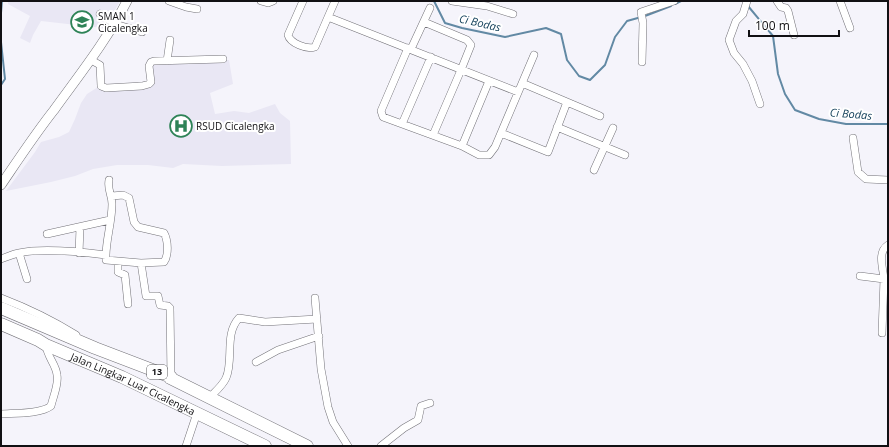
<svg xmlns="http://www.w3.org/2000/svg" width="889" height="447" font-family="'Open Sans',sans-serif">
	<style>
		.built { fill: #e9e7f4 }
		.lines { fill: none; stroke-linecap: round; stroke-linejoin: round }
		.stream { stroke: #6289a4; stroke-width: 2 }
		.street-casing { stroke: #737278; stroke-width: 8 }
		.secondary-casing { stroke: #737278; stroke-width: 10 }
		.highway-casing { stroke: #737278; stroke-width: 13 }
		.street { stroke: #fff; stroke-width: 7 }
		.secondary { stroke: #fff; stroke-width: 9 }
		.highway { stroke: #fff; stroke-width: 12 }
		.labels { text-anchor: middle; stroke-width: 4; stroke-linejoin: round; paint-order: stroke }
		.shield { fill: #fff; stroke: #58585a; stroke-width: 1 }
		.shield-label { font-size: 9px; font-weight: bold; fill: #111013 }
		.poi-label { font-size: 10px; fill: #111013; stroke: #fff; text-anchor: start }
		.street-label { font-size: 10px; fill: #111013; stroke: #fff }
		.water-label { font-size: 11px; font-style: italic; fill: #14415b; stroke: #fff }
	</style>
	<rect width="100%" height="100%" fill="#f5f4fb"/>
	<path class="built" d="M8,1H120L108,23H105L103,28L41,21L33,35L30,43L20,38L30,16L8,4Z
		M229,60L233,84L210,93L215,114L234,111L249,113L275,104L280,113L290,121L291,164L222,166L183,164L173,168L148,165H117L93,169L75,176L51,182L6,191L35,152L41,142L59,137L69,132L75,119L81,103L87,94L98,87L151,84L153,64L182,61Z"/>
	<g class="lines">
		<path class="stream" d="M434,1L445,23L462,28L505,37L546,28L561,34L567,60L579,76L590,80L605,65L615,37L627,21L645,16L671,6
			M675,4L681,1
			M748,6L773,36L778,74L785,94L795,110L819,119L846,124H888
			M1,13L2,1
			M1,42L5,79L1,85"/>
		<g class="street-casing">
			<path id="street" d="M169,1L186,7L197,9
				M261,1L268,3L273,1
				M303,1L288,35C290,43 307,50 315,47L328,17
				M335,1L328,17L518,92
				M452,1L487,6L513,14
				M747,1L743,14L736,21L729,40L734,53L743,64L752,81L760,104
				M777,1L781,7L786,8L788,11L794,35
				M840,1L850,28
				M100,14L115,24L142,32
				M424,22L467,40L471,45L461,70L433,135
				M408,48L381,111L383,117L462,146L479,155H489L495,147L534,55
				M411,49L430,8
				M91,60L100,65L101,86L106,88L142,86L149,84L151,82L149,66L151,62L154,61L223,59
				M167,61L170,40
				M642,62L643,23L641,12L674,1
				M522,83L600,116
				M402,124L431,57
				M557,127L625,155
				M501,133L548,152L567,102
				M853,138L858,172L866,179L888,180
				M462,146L489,81
				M594,170L613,128
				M109,180C107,189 112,195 112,204C112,223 105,242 106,260L141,263L164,262C169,255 168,240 164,233L138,227L134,222L129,198L123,195L112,196
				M47,234L110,220
				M19,253L27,279
				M79,253L80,228
				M1,259C7,257 13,254 19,253C42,248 82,252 106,255
				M118,262V272L125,275L128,304
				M141,263L146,296H158L160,305L168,306L170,308L171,377
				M860,276L884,279C883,268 877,252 888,245
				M1,298C27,308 52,320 76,335
				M315,298L321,369L328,407L333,422L348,446
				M882,333L884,279H888
				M256,362L278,350L319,336
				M210,397C215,392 223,385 226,378C234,360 224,334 239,318L265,322L317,319
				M1,414C14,413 41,414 51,406C53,397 59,384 57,375C56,364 47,357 46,345
				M186,446L197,413
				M381,446L404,428L418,420L421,406L430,403"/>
		</g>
		<g class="secondary-casing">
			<path id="secondary" d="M1,185C18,160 35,134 54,110C80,74 107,40 127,1"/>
		</g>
		<g class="highway-casing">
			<g id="highway">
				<path d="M1,308L95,348L171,377L170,378L307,446"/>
				<path id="s1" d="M1,324L38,340L46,345L122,377L265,446"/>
			</g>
		</g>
		<use href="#street" class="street"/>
		<use href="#secondary" class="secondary"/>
		<use href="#highway" class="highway"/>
	</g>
	<defs>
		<g id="school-ring" transform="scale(1.15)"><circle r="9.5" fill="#fff" stroke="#2e8357" stroke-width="1.5"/><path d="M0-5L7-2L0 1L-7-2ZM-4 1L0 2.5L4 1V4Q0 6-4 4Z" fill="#2e8357"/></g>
		<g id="hospital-ring" transform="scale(1.15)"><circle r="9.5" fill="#fff" stroke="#2e8357" stroke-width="1.5"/><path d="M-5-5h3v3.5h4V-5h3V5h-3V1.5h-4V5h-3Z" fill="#2e8357"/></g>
	</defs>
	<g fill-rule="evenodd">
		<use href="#school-ring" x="82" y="22"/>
		<use href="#hospital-ring" x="181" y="126"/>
	</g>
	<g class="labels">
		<rect class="shield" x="147" y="365" width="20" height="14" rx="3"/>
		<g class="shield-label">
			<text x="157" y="375">13</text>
		</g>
		<g class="poi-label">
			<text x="98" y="20">SMAN 1<tspan x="98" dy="12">Cicalengka</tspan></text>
			<text x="196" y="130">RSUD Cicalengka</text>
		</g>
		<g class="street-label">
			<text dy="4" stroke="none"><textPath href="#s1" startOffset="145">Jalan Lingkar Luar Cicalengka</textPath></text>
		</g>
		<g class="water-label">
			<text transform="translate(480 23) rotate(13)" y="4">Ci Bodas</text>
			<text transform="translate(851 114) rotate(5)" y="4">Ci Bodas</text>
		</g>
	</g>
	<rect width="889" height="447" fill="none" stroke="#111013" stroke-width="4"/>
	<path d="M749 30v6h90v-6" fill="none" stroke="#111013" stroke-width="2"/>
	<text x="755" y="30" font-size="12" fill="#111013" stroke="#ffffff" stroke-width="3" paint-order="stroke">100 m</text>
</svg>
